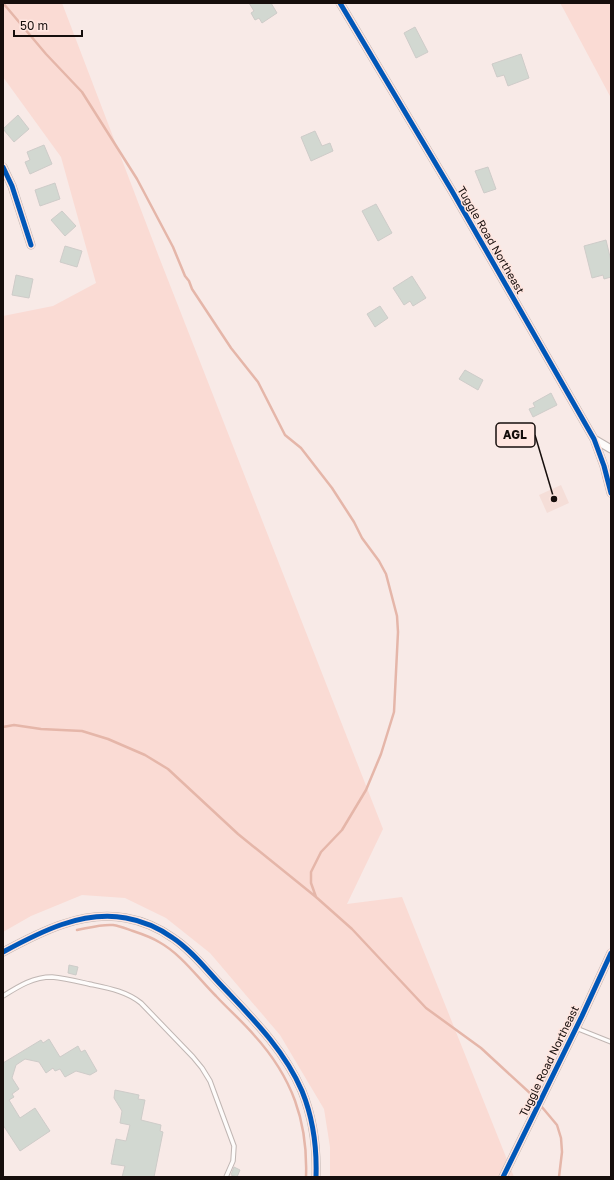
<svg xmlns="http://www.w3.org/2000/svg" width="614" height="1180" font-family="'Golos Text',sans-serif">
	<style>
		.built { fill: #f5ded8 }
		.green { fill: #fadbd4 }
		.lines { fill: none; stroke-linecap: round; stroke-linejoin: round }
		.stream { stroke: #e5b6a9; stroke-width: 2.5 }
		.building { fill: #d2d8d1; stroke: #ceccc9 }
		.service-casing { stroke: #c0b6b3; stroke-width: 5.5 }
		.minor-casing { stroke: #c0b6b3; stroke-width: 9 }
		.service { stroke: #fefcfb; stroke-width: 3.5 }
		.minor { stroke: #fefcfb; stroke-width: 7 }
		.cycleway-casing { stroke: #ffe6e0; stroke-width: 8 }
		.cycleway { stroke: #0057b8; stroke-width: 5 }
		.labels { text-anchor: middle; stroke-width: 3; stroke-linejoin: round; paint-order: stroke }
		.street-label { font-size: 11px; fill: #160e0c; stroke: #ffe6e0 }
		.leader { fill: none; stroke: #160e0c; stroke-width: 1.5 }
		.callout-dot { fill: #160e0c; stroke: #ffe6e0; stroke-width: 1.5 }
		.callout { fill: #ffe6e0; stroke: #160e0c; stroke-width: 1.5 }
		.callout-label { font-size: 12px; text-anchor: middle; font-weight: bold; fill: #160e0c }
	</style>
	<rect width="100%" height="100%" fill="#f8eae7"/>
	<path class="built" d="M561,485L569,503L547,513L539,495Z"/>
	<path class="green" d="M3,3H62L159,257L383,829L347,904L402,897L514,1177H330V1147L324,1109L280,1035L210,953L166,918L125,898L82,895L31,916L3,932V316L53,306L96,283L61,157L3,77Z
		M560,3H611V98L564,10Z"/>
	<g class="lines">
		<path class="stream" d="M3,3L46,54L82,92L137,179L173,247L185,276L189,281L192,289L231,348L258,382L285,435L301,448L332,488L354,522L362,538L379,561L386,574L397,616L398,632L394,712L381,754L366,790L342,830L321,852L311,872V883L316,897
			M3,727L14,725L41,729L82,731L108,739L145,755L168,769L238,834L316,897L352,929L426,1008L481,1048L531,1094L557,1125L561,1138L562,1152L559,1177
			M77,930C88,928 101,924 113,925C120,926 127,929 133,931C142,934 151,937 159,942C181,954 198,978 216,996C228,1009 242,1021 254,1035C292,1077 308,1121 306,1177"/>
	</g>
	<path class="building" d="M249,3H271L277,13L262,23L259,18L255,20L251,13L254,11Z
		M415,27L428,52L416,58L404,33Z
		M521,54L529,78L508,86L504,75L497,77L492,64Z
		M18,115L29,129L14,142L3,129Z
		M315,131L322,146L330,143L333,151L311,161L301,137Z
		M44,145L52,164L30,174L25,162L30,160L27,152Z
		M488,167L496,189L484,193L475,171Z
		M55,183L60,199L40,206L35,190Z
		M376,204L392,233L378,241L362,211Z
		M62,211L76,226L65,236L51,220Z
		M606,240L611,261V277L604,279L603,275L592,278L584,246Z
		M65,246L82,251L77,267L60,262Z
		M16,275L33,279L29,298L12,295Z
		M412,276L426,298L413,306L410,301L404,305L393,288Z
		M380,306L388,318L375,327L367,314Z
		M465,370L483,380L478,390L459,379Z
		M551,393L557,405L533,417L529,409L535,407L533,403Z
		M69,965L78,967L76,975L68,973Z
		M49,1039L60,1057L78,1046L81,1052L85,1050L97,1071L90,1075L76,1071L65,1077L60,1069L55,1071L53,1068L46,1073L39,1062L25,1059L16,1065L12,1078L19,1089L12,1094L14,1097L9,1100L20,1118L35,1108L50,1131L20,1151L3,1125V1063L41,1040L43,1043Z
		M115,1090L139,1095L138,1099L145,1100L141,1120L161,1125L160,1131L163,1132L154,1177H122L125,1166L111,1164L116,1139L126,1141L130,1125L120,1123L122,1111L114,1098Z
		M234,1167L240,1170L237,1177L231,1175Z"/>
	<g class="lines">
		<g class="service-casing">
			<path id="service" d="M3,996C19,986 33,977 52,977C64,978 76,981 89,984C108,988 126,991 141,1003L193,1057L202,1068L210,1081L234,1146L233,1161L226,1177
				M576,1028L611,1042"/>
		</g>
		<g class="minor-casing">
			<path id="minor" d="M340,3L452,191L594,439L604,466L611,493
				M3,167L12,186L31,245
				M594,439L611,449
				M3,952C40,932 82,910 126,918C143,921 159,928 173,938C191,950 205,968 220,984C251,1017 284,1049 302,1091C313,1118 317,1148 316,1177
				M503,1177L582,1016L611,953"/>
		</g>
		<use href="#service" class="service"/>
		<use href="#minor" class="minor"/>
		<g class="cycleway-casing">
			<path id="cycleway" d="M340,3L452,191L594,439L604,466L611,493
				M3,167L12,186L31,245
				M3,952C40,932 82,910 126,918C143,921 159,928 173,938C191,950 205,968 220,984C251,1017 284,1049 302,1091C313,1118 317,1148 316,1177
				M503,1177L582,1016L611,953"/>
		</g>
		<use href="#cycleway" class="cycleway"/>
	</g>
	<g class="labels">
		<g class="street-label">
			<text transform="translate(491 240) rotate(60)" y="4">Tuggle Road Northeast</text>
			<text transform="translate(549 1061) rotate(-64)" y="4">Tuggle Road Northeast</text>
		</g>
	</g>
	<path class="leader" d="M554 499L535 435"/>
	<circle class="callout-dot" cx="554" cy="499" r="4"/>
	<rect class="callout" x="496" y="423" width="39" height="24" rx="4"/>
	<g class="callout-label">
		<text x="515" y="439">AGL</text>
	</g>
	<rect width="614" height="1180" fill="none" stroke="#160e0c" stroke-width="8"/>
	<path d="M14 30v6h68v-6" fill="none" stroke="#160e0c" stroke-width="2"/>
	<text x="20" y="30" font-size="12" fill="#160e0c" stroke="#ffe6e0" stroke-width="3" paint-order="stroke">50 m</text>
</svg>
